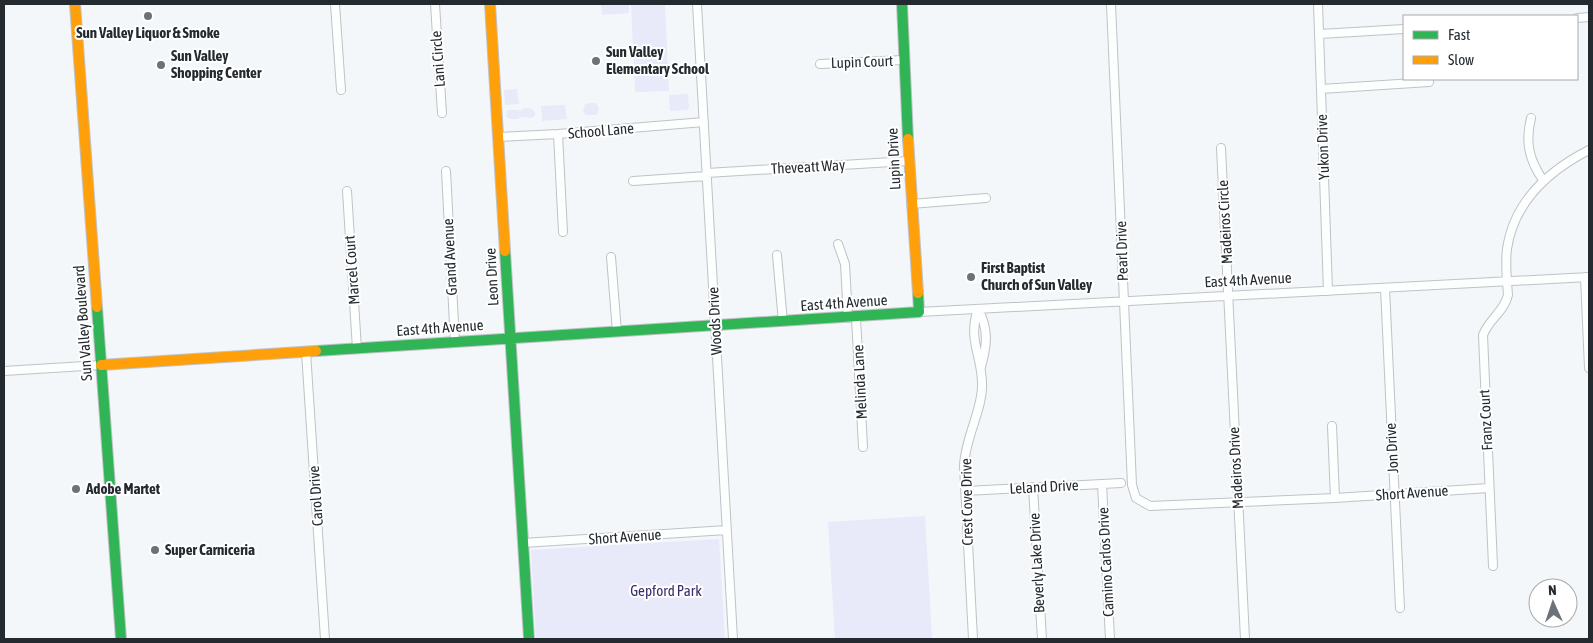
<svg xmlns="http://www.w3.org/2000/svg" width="1593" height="643" font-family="'Asap Condensed',sans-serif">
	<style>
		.green { fill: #e8e9f9 }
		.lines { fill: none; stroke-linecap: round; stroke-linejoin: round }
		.street-casing { stroke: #bec3c7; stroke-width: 10 }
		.fast-casing { stroke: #bec3c7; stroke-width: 12 }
		.slow-casing { stroke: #bec3c7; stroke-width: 12 }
		.street { stroke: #fdfefe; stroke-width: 8 }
		.fast { stroke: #30b455; stroke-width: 10 }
		.slow { stroke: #ff9f0a; stroke-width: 10 }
		.poi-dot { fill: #6c7277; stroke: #fff; stroke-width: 2 }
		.labels { text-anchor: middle; stroke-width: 4; stroke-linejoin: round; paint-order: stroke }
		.poi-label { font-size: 15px; font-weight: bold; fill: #242b30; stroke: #fff; text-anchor: start }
		.street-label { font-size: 15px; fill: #242b30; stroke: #fff }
		.park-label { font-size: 15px; fill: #392e6d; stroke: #fff }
	</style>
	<rect width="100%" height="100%" fill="#f3f7fa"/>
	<path class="green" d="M601,4H629V13L602,15Z
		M631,4H665L669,91L635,92Z
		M517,89L519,104L505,105L504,90Z
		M688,94L689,108L687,110L670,111L669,95Z
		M590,103H596C600,108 599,110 596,115H586L583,112L585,104Z
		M565,105L567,119L542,121L541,106Z
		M525,108L532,109L535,112V115L532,118L520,117L518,119H509L506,116L507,110H518L520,111Z
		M925,516L932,639H835L828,522Z
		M719,539L725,639H536L531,550Z"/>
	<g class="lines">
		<g class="street-casing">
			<path id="street" d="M335,4L341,90
				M435,4L442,113
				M697,4L733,639
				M1111,4L1132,485L1136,498L1150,506L1335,498L1489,488
				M1318,4L1328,291
				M1577,18L1589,17
				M1320,34L1404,29
				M820,64L903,60
				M1321,89L1429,82
				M1531,118C1525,142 1529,160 1543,180
				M558,134L563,232
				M498,137L558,134L704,122
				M1221,148L1245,639
				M446,171L455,343
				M707,173L909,161
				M633,181L707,176
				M347,191L357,349
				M911,204L986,198
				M838,244L845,264L848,318
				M777,255L783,322
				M611,257L617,332
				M1585,277L1589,368
				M1385,288L1400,608
				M978,309C989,329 987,346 981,367
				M919,312L1589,277
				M856,318L863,447
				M306,352L325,639
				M4,371L101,365
				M1332,426L1335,498
				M1102,484L1110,639
				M1033,487L1042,639
				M966,491L1121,483
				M523,543L727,530
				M1493,566L1483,335C1489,319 1504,312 1508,295C1507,280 1505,264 1507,249C1514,201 1548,171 1589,150
				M973,639L964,466C965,438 982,411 982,386C983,357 967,340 978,309"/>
		</g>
		<g class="fast-casing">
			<path id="fast" d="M902,4L908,139
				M505,251L529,639
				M97,307L121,639
				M316,351L919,312L918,293"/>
		</g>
		<g class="slow-casing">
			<path id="slow" d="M75,4L97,307
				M490,4L505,251
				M908,139L918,293
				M101,365L316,351"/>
		</g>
		<use href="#street" class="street"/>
		<use href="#fast" class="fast"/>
		<use href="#slow" class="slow"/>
	</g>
	<g class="poi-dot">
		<circle cx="148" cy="16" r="5"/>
		<circle cx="596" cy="61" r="5"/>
		<circle cx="161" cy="65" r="5"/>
		<circle cx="971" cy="277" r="5"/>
		<circle cx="76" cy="489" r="5"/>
		<circle cx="155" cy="550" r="5"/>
	</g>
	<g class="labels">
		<g class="poi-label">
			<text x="148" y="38" text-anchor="middle">Sun Valley Liquor &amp; Smoke</text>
			<text x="606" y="57">Sun Valley<tspan x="606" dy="17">Elementary School</tspan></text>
			<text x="171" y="61">Sun Valley<tspan x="171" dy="17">Shopping Center</tspan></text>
			<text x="981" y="273">First Baptist<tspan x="981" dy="17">Church of Sun Valley</tspan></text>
			<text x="86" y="494">Adobe Martet</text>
			<text x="165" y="555">Super Carniceria</text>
		</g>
		<g class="street-label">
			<text transform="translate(438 59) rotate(-94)" y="5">Lani Circle</text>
			<text transform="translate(862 62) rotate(-2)" y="5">Lupin Court</text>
			<text transform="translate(601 131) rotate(-5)" y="5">School Lane</text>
			<text transform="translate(1323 147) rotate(-92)" y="5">Yukon Drive</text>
			<text transform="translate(894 159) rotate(-93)" y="5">Lupin Drive</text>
			<text transform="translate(808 167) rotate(-3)" y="5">Theveatt Way</text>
			<text transform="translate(1225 222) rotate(-93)" y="5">Madeiros Circle</text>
			<text transform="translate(1122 251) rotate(-92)" y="5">Pearl Drive</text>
			<text transform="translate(450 257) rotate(-93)" y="5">Grand Avenue</text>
			<text transform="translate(352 270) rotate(-94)" y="5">Marcel Court</text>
			<text transform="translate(492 277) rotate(-93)" y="5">Leon Drive</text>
			<text transform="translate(1248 280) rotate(-3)" y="5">East 4th Avenue</text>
			<text transform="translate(844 303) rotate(-4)" y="5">East 4th Avenue</text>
			<text transform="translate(715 321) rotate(-93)" y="5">Woods Drive</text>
			<text transform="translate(83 323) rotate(-94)" y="5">Sun Valley Boulevard</text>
			<text transform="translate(440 328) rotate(-4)" y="5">East 4th Avenue</text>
			<text transform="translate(860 382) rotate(-93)" y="5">Melinda Lane</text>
			<text transform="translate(1486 420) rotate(-93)" y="5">Franz Court</text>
			<text transform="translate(1392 448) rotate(-93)" y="5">Jon Drive</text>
			<text transform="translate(1236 468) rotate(-93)" y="5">Madeiros Drive</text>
			<text transform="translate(1044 487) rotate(-3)" y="5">Leland Drive</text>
			<text transform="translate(1412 493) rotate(-4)" y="5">Short Avenue</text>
			<text transform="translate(316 496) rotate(-94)" y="5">Carol Drive</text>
			<text transform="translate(967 502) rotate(-91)" y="5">Crest Cove Drive</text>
			<text transform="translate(625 537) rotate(-4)" y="5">Short Avenue</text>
			<text transform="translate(1106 562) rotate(-93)" y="5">Camino Carlos Drive</text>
			<text transform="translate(1037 563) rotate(-93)" y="5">Beverly Lake Drive</text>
		</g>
		<g class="park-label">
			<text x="666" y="596">Gepford Park</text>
		</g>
	</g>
	<rect width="1593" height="643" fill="none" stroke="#242b30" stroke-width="10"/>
	<rect x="1403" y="15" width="175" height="65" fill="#ffffff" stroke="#a7aaac"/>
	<rect x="1413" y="31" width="25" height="8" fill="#30b455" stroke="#a7aaac"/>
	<text x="1448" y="40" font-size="15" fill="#242b30">Fast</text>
	<rect x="1413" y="56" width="25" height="8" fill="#ff9f0a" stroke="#a7aaac"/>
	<text x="1448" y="65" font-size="15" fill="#242b30">Slow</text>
	<g transform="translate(1553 603) rotate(357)"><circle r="24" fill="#ffffff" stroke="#a7aaac"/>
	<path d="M0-4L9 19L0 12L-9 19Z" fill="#6c7277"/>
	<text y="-8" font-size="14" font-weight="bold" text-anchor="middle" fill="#242b30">N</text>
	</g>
</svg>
